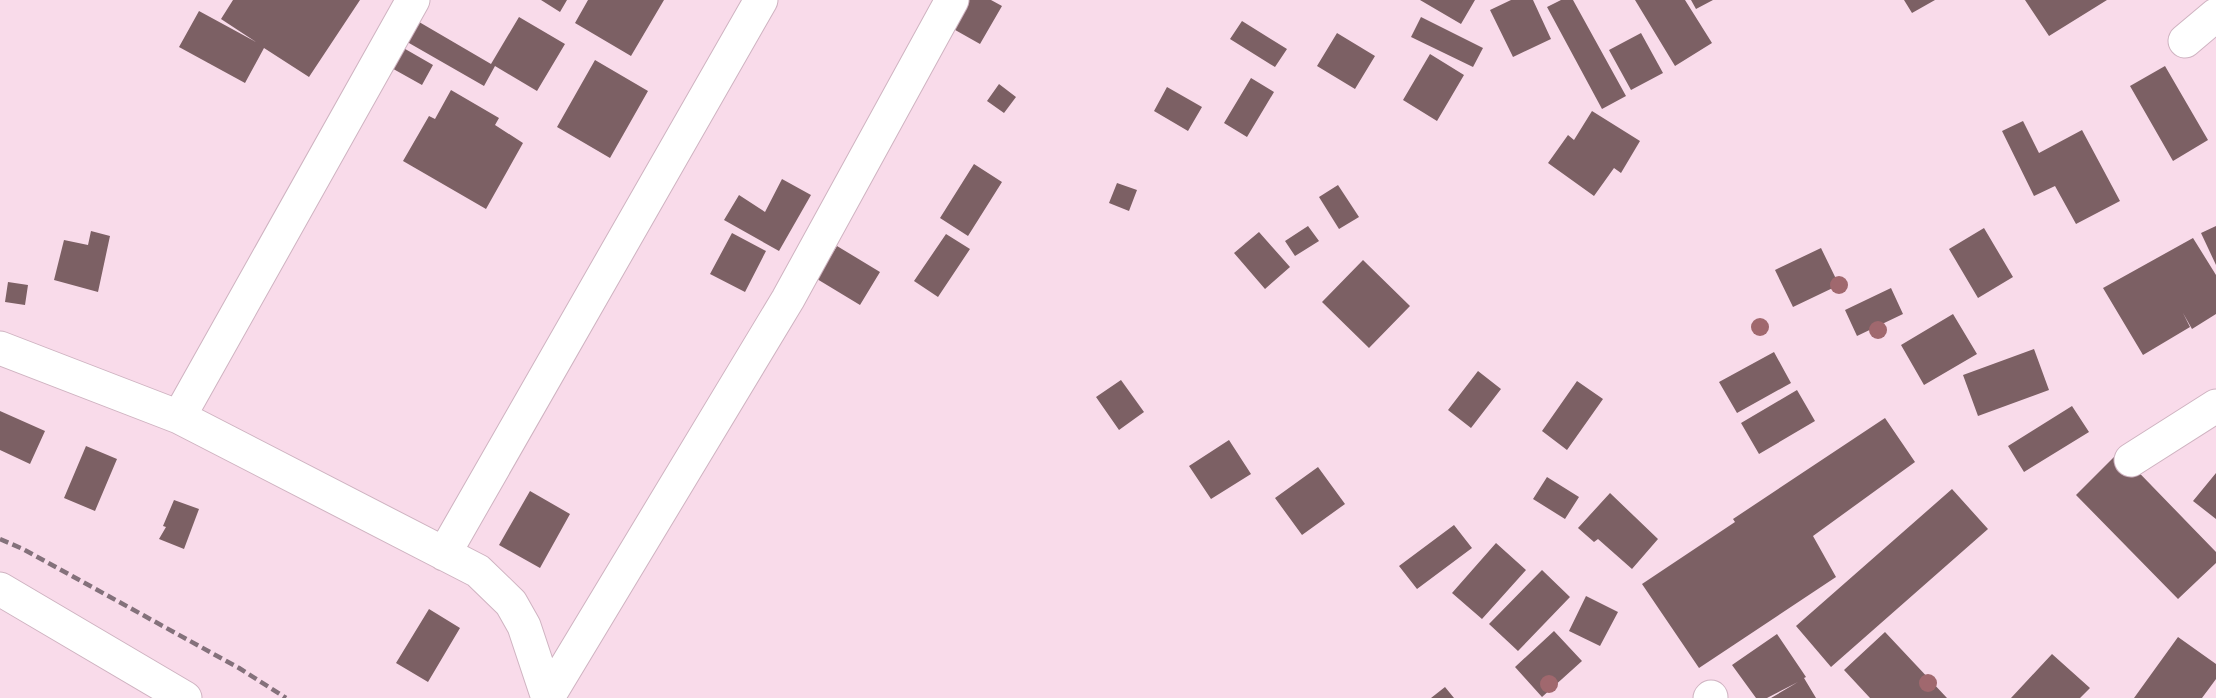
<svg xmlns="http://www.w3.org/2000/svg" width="2216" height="698" font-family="'Fira Sans Condensed',sans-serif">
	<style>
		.building { fill: #7c6064 }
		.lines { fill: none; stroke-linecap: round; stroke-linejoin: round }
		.minor-casing { stroke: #cfb3c1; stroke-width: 35 }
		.tertiary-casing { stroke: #cfb3c1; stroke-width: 35 }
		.minor { stroke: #fff; stroke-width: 33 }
		.tertiary { stroke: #fff; stroke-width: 33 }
		.rail { stroke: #84717b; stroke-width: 4.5; stroke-dasharray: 9 4.5; stroke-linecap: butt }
		.tree { fill: #a0686e }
	</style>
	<rect width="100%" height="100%" fill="#f9dbea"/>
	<path class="building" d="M233,0H360L309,77L264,48L245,83L179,47L199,11L256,42L221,19Z
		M541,0H567L560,12Z
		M588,0H664L631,56L575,23Z
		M954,0H991L1002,6L980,44L941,22Z
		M1420,0H1475L1461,24Z
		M1511,0H1533L1551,39L1513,57L1490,10Z
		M1561,0H1573L1626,96L1602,109L1547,7Z
		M1635,0H1685L1712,43L1675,66Z
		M1691,0H1713L1696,9Z
		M1904,0H1935L1912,13Z
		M2025,0H2107L2049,36Z
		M519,17L565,44L537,91L495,66L484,86L402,39L414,19L491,64Z
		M1421,17L1483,48L1473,67L1411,37Z
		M1242,21L1287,49L1275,67L1230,39Z
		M1337,33L1375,56L1355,89L1317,66Z
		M1641,33L1663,73L1631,90L1609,50Z
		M400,46L433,65L422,85L388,66Z
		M1430,54L1464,75L1437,121L1403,100Z
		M595,60L648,91L610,158L557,127Z
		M2165,66L2208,140L2173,161L2130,86Z
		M1251,78L1274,92L1247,137L1224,123Z
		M999,84L1016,97L1004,113L987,101Z
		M1167,87L1202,107L1188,131L1154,111Z
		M451,90L499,118L495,125L523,143L486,209L403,161L429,116L435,119Z
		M1592,111L1640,141L1621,173L1614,168L1594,196L1548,163L1568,135L1574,140Z
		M2023,121L2039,153L2082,130L2120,201L2076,224L2055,186L2034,196L2002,131Z
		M974,164L1002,182L968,236L940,218Z
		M782,179L811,195L779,251L724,220L739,195L765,212Z
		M1117,183L1137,190L1129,211L1109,203Z
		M1338,185L1359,217L1339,229L1319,197Z
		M1308,226L1319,241L1295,256L1285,241Z
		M2216,226V265L2201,233Z
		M1984,228L2013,277L1978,298L1949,249Z
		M91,231L110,236L98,292L54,280L64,240L88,245Z
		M1259,232L1290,267L1265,289L1234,253Z
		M732,233L766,251L745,292L710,274Z
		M946,234L970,249L938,297L914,281Z
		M2193,238L2216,275V314L2192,329L2183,313L2190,327L2143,355L2103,288Z
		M837,246L880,272L860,305L817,279Z
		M1821,248L1839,285L1793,307L1775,270Z
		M1363,260L1410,306L1369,348L1322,302Z
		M8,282L28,285L25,305L5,302Z
		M1891,288L1903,314L1857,336L1845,310Z
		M1953,314L1977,354L1924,385L1901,345Z
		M2034,349L2049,390L1978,416L1963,375Z
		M1774,352L1791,383L1737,413L1719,382Z
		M1478,371L1501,389L1471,428L1448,410Z
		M1121,380L1144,412L1119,430L1096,397Z
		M1577,381L1603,399L1567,450L1542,431Z
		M1797,390L1815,421L1759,454L1741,423Z
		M2072,406L2089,432L2024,472L2008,446Z
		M0,411L45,431L30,464L0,450Z
		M1885,418L1915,462L1813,536L1836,577L1699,668L1642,584L1735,522L1733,519Z
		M1229,440L1251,474L1211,499L1189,466Z
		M86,446L117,459L95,511L64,498Z
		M2119,452L2216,552V563L2178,599L2076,495Z
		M1318,467L1345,504L1302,535L1275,498Z
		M2216,473V519L2193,501Z
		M1547,477L1579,497L1565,519L1533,499Z
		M1952,489L1988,529L1831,667L1796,626Z
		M530,491L570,514L540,568L499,545Z
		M1610,493L1658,539L1632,569L1598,539L1594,542L1578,528Z
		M174,500L199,509L184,549L159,539L166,527L163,526Z
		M1454,525L1472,548L1417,589L1399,566Z
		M1496,543L1526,570L1482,619L1452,593Z
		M1542,570L1570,597L1518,651L1489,624Z
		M1586,596L1618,612L1600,646L1569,631Z
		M429,609L460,628L428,682L396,663Z
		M1554,631L1582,661L1542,697L1515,667Z
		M1885,632L1947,698H1870L1844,670Z
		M1777,634L1806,677L1804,678L1816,698H1771L1798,682L1767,698H1756L1732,665Z
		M2178,637L2216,664V679L2202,698H2134Z
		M2052,654L2090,688L2080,698H2011Z
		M1445,687L1454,698H1431Z"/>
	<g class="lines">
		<g class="minor-casing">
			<path id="minor" d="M2185,41L2216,15
				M0,348L179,417L478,571L511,603L524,626L548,698
				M179,417L413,0
				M2131,460L2216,406
				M444,554L761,0
				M548,697L788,299L952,0
				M1710,698L1711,697"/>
		</g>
		<g class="tertiary-casing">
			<path id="tertiary" d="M0,589L185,698"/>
		</g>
		<use href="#minor" class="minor"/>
		<use href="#tertiary" class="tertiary"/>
		<path class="rail" d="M0,539L23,549L239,668L286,698"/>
	</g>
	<g class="tree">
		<circle cx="1839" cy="285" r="9"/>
		<circle cx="1760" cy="327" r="9"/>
		<circle cx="1878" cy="330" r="9"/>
		<circle cx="1928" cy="683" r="9"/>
		<circle cx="1549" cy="684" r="9"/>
	</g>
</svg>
